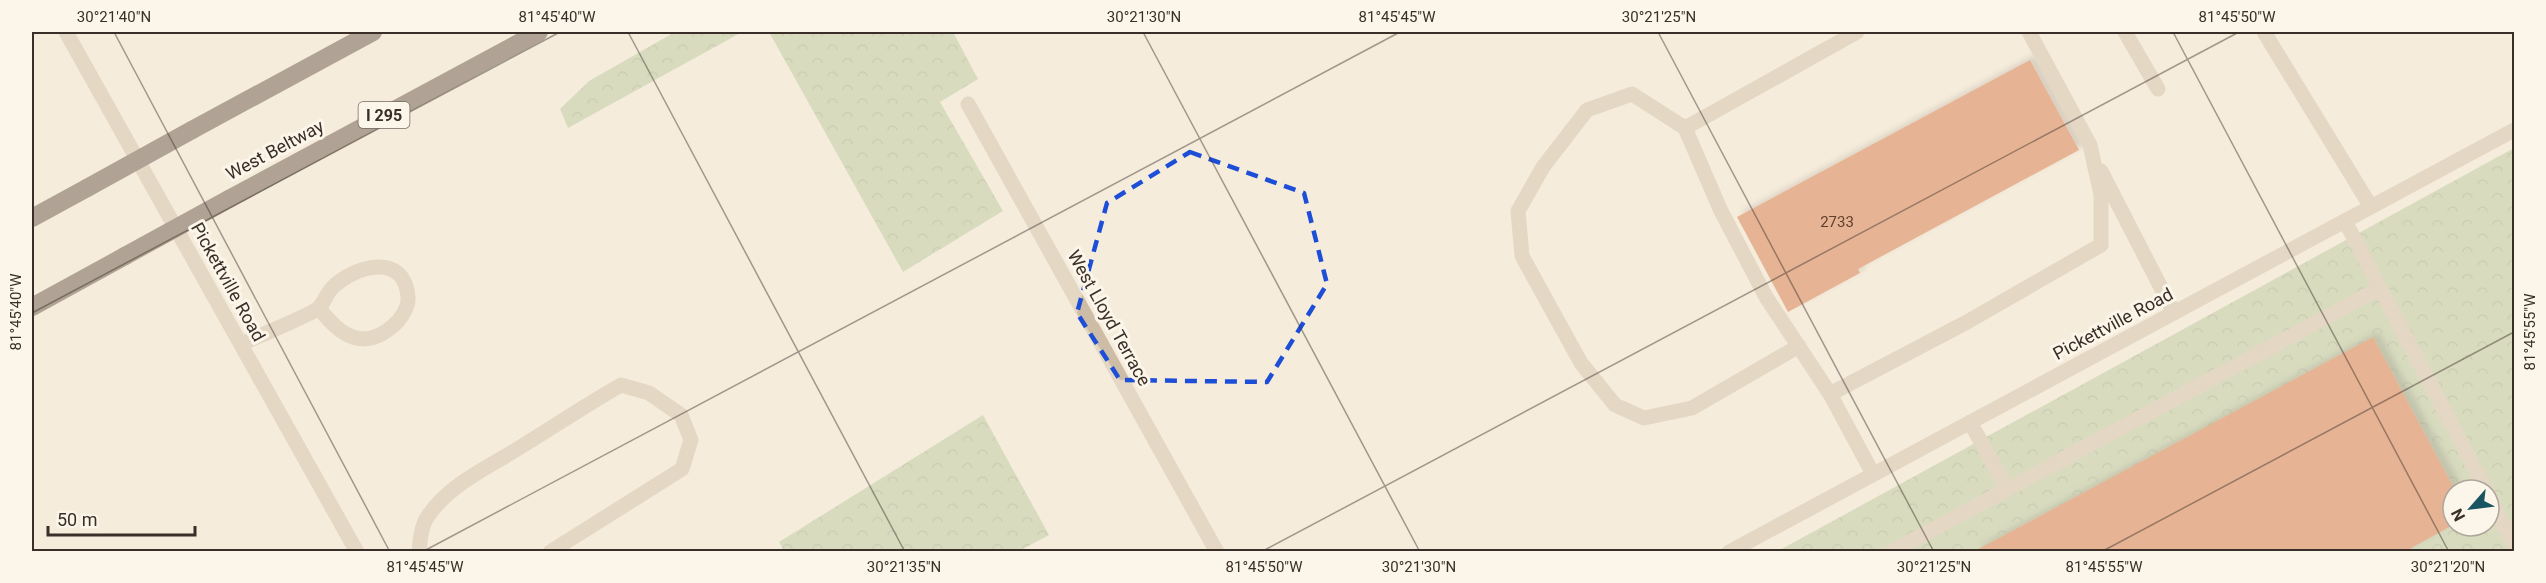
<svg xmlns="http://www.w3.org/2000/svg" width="2546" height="583" font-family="Roboto,sans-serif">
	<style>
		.forest { fill: url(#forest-crowns); fill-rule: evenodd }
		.building { fill: #d2703c; filter: url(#shadow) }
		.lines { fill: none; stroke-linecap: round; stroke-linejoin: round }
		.minor { stroke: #cebda6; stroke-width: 15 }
		.highway { stroke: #5c4a3e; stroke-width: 18 }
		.highway-bridge { stroke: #5c4a3e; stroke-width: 18 }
		.marked { fill: none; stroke: #1d4ed8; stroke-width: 4.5; stroke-dasharray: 12 8; stroke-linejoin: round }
		.ticks { fill: none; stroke: #3a2f28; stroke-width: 1.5; stroke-opacity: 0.45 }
		.labels { text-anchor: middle; stroke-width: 6; stroke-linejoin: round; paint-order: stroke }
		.number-label { font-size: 15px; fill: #603f2d }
		.shield { fill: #fcf5e9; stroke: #746a62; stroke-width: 1.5 }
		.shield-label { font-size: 16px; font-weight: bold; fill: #3a2f28 }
		.street-label { font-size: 18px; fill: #3a2f28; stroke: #fcf5e9 }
		.neatline { fill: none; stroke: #3a2f28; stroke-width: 2 }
		.ticks-label { font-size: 15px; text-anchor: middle; fill: #3a2f28 }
	</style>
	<defs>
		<pattern id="forest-crowns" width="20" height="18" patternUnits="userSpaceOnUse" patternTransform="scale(1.5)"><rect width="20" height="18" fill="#b3c69a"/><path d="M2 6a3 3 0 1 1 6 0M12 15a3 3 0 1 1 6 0" fill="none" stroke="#9baa85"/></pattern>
		<filter id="shadow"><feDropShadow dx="5.5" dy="-5.5" stdDeviation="3" flood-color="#0004"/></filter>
	</defs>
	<rect width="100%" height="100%" fill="#f5ecdc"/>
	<path class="forest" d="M675,32H742L568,128L560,109L589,81Z
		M769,32H953L978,79L940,102L1003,211L903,272Z
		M2514,148V551H1778ZM2453,490H2489V526H2453Z
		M983,415L1049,535L1019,551H784L779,542Z"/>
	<path class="building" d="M2030,60L2079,150L1858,269L1860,273L1788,312L1737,217Z
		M2373,337L2455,490H2453V525L2404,552H1973Z"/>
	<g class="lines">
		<path class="minor" d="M66,32L357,552
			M1857,32L1685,128L1721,211L1766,297L1830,394L1873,474
			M2125,32L2158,89
			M2264,32L2371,207
			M968,104L1217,552
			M1685,128L1632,94L1587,110L1543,167L1518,211L1522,256L1581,363L1615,405L1644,418L1692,408L1799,346
			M2101,171L2174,313
			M2345,221L2486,490
			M241,344C265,333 292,323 316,310C324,305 326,294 332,288C355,265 405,252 408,297C409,307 401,319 394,325C364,352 340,336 319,308
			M1830,394L1967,322L2101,245V195L2090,145L2029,32
			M1970,422L2007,489
			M2489,496L2514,545
			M419,552C420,540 421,526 428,516C450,484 487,468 519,448C553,427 586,405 621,385L649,393L681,415L691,440L682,469L550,552
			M1729,552L2514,130
			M1891,552L2380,288"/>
		<path class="highway" d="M192,130L373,32
			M229,199L539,32
			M32,218L87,188
			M32,307L125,256"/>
		<path class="highway-bridge" d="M87,188L192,130
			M125,256L229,199"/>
	</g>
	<path d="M0 0H2546V583H0ZM1190,152L1304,193L1327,284L1267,382L1120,380L1077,313L1107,203Z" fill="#f5ecdc" fill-opacity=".55" fill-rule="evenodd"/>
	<path class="marked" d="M1190,152L1304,193L1327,284L1267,382L1120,380L1077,313L1107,203Z"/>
	<path class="ticks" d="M114,32L390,552M628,32L905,552M1143,32L1420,552M1658,32L1934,552M2173,32L2449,552M32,313L560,32M422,552L1400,32M1261,552L2239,32M2101,552L2514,332"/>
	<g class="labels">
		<g class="number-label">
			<text x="1837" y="227">2733</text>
		</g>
		<rect class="shield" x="358.5" y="102" width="51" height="26" rx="4.5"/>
		<g class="shield-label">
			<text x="384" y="121">I 295</text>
		</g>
		<g class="street-label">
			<text transform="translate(275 150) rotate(-28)" y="6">West Beltway</text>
			<text transform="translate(228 282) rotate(61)" y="6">Pickettville Road</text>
			<text transform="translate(1109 318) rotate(61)" y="6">West Lloyd Terrace</text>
			<text transform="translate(2113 324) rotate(-28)" y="6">Pickettville Road</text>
		</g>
	</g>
	<rect width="2546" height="583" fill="none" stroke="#fcf5e9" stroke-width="66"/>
	<g transform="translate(2471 508) rotate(242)"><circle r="28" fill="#fcf5e9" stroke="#aea69c" stroke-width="1.5"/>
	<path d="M0-4.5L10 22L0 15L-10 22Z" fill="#195460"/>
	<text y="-9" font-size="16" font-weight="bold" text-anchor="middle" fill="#3a2f28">N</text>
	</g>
	<path d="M48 526v9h147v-9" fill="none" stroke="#3a2f28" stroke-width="3"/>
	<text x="57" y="526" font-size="18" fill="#3a2f28" stroke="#fcf5e9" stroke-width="4.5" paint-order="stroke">50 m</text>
	<rect x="33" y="33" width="2480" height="517" class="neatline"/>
	<g class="ticks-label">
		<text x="114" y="22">30°21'40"N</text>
		<text x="557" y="22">81°45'40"W</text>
		<text x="1144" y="22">30°21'30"N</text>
		<text x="1397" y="22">81°45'45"W</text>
		<text x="1659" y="22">30°21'25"N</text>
		<text x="2237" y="22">81°45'50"W</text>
		<text transform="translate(16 312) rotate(-90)" y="5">81°45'40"W</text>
		<text transform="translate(2530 332) rotate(-90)" y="5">81°45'55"W</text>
		<text x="425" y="572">81°45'45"W</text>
		<text x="904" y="572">30°21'35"N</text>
		<text x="1264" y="572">81°45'50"W</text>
		<text x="1419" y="572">30°21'30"N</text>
		<text x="1934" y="572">30°21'25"N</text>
		<text x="2104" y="572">81°45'55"W</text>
		<text x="2448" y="572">30°21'20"N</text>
	</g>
</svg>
